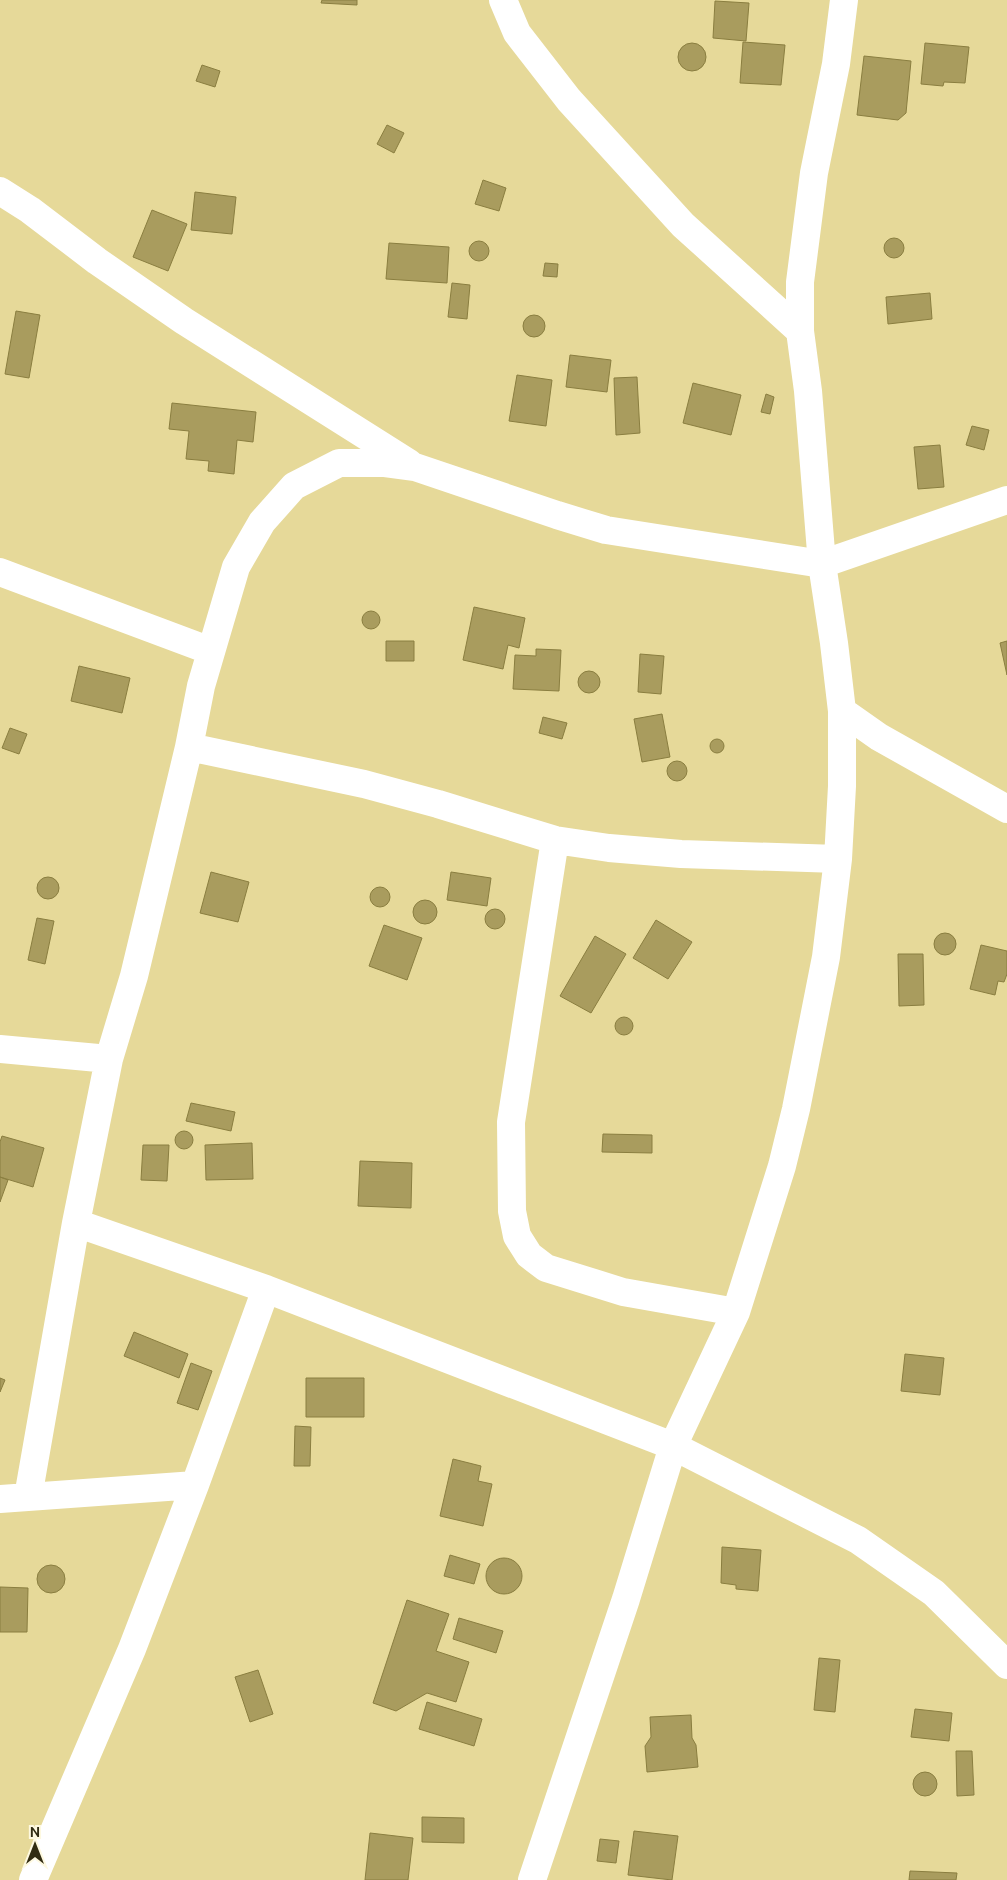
<svg xmlns="http://www.w3.org/2000/svg" width="1007" height="1880" font-family="Ubuntu,sans-serif">
	<style>
		.building { fill: #a99c5e; stroke: #8a7e40 }
		.lines { fill: none; stroke-linecap: round; stroke-linejoin: round }
		.minor { stroke: #fff; stroke-width: 28 }
	</style>
	<rect width="100%" height="100%" fill="#e6d999"/>
	<path class="building" d="M322,0H357V5L321,3Z
		M715,1L749,3L746,41L713,38Z
		M743,42L785,45L781,85L740,83Z
		M925,43L969,47L965,83L944,82L943,86L921,84Z
		M678 57a14 14 0 1 1 28 0a14 14 0 1 1-28 0Z
		M864,56L911,61L906,113L898,120L857,115Z
		M202,65L220,71L215,87L196,81Z
		M387,125L404,133L394,153L377,144Z
		M483,180L506,188L499,211L475,204Z
		M195,192L236,197L232,234L191,230Z
		M152,210L187,224L168,271L133,257Z
		M884 248a10 10 0 1 1 20 0a10 10 0 1 1-20 0Z
		M469 251a10 10 0 1 1 20 0a10 10 0 1 1-20 0Z
		M389,243L449,247L447,283L386,279Z
		M545,263L558,264L557,277L543,276Z
		M452,283L470,285L467,319L448,317Z
		M930,293L932,319L888,324L886,297Z
		M16,311L40,315L29,378L5,374Z
		M523 326a11 11 0 1 1 22 0a11 11 0 1 1-22 0Z
		M570,355L611,360L607,392L566,387Z
		M517,375L552,380L546,426L509,421Z
		M637,377L640,433L616,435L614,378Z
		M693,383L741,395L731,435L683,423Z
		M766,394L774,397L770,414L761,412Z
		M172,403L256,412L253,442L237,440L234,474L208,471L209,461L186,459L189,431L169,429Z
		M972,426L989,430L984,450L966,445Z
		M940,445L944,487L918,489L914,447Z
		M474,607L525,618L519,648L508,645L503,669L463,660Z
		M362 620a9 9 0 1 1 18 0a9 9 0 1 1-18 0Z
		M386,641H414V661H386Z
		M1007,641V675L1000,643Z
		M536,649L561,650L559,691L513,689L515,655L536,656Z
		M640,654L664,656L661,694L638,692Z
		M79,666L130,678L122,713L71,701Z
		M578 682a11 11 0 1 1 22 0a11 11 0 1 1-22 0Z
		M662,714L670,757L642,762L634,719Z
		M543,717L567,723L562,739L539,733Z
		M10,728L27,734L19,754L2,748Z
		M710 746a7 7 0 1 1 14 0a7 7 0 1 1-14 0Z
		M667 771a10 10 0 1 1 20 0a10 10 0 1 1-20 0Z
		M211,872L249,882L238,922L200,913Z
		M451,872L491,878L487,906L447,900Z
		M37 888a11 11 0 1 1 22 0a11 11 0 1 1-22 0Z
		M370 897a10 10 0 1 1 20 0a10 10 0 1 1-20 0Z
		M413 912a12 12 0 1 1 24 0a12 12 0 1 1-24 0Z
		M485 919a10 10 0 1 1 20 0a10 10 0 1 1-20 0Z
		M37,918L54,921L45,964L28,960Z
		M656,920L692,942L668,979L633,958Z
		M384,925L422,938L407,980L369,966Z
		M934 944a11 11 0 1 1 22 0a11 11 0 1 1-22 0Z
		M595,936L626,954L591,1013L560,996Z
		M981,945L1007,951V974L1004,982L998,981L995,995L970,989Z
		M898,954H923L924,1005L899,1006Z
		M615 1026a9 9 0 1 1 18 0a9 9 0 1 1-18 0Z
		M191,1103L235,1112L231,1131L186,1121Z
		M175 1140a9 9 0 1 1 18 0a9 9 0 1 1-18 0Z
		M603,1134L652,1135V1153L602,1152Z
		M2,1136L44,1148L33,1187L0,1177V1142Z
		M252,1143L253,1179L206,1180L205,1145Z
		M143,1145H169L167,1181L141,1180Z
		M360,1161L412,1163L411,1208L358,1206Z
		M0,1177L8,1180L0,1202Z
		M134,1332L188,1354L179,1378L124,1356Z
		M905,1354L944,1358L940,1395L901,1391Z
		M191,1363L212,1371L198,1410L177,1403Z
		M0,1378L5,1380L0,1392Z
		M306,1378H364V1417H306Z
		M295,1426L311,1427L310,1466H294Z
		M453,1459L481,1466L478,1481L492,1484L483,1526L440,1516Z
		M722,1547L761,1550L758,1591L736,1589V1585L721,1583Z
		M450,1555L480,1564L474,1584L444,1576Z
		M486 1576a18 18 0 1 1 36 0a18 18 0 1 1-36 0Z
		M37 1579a14 14 0 1 1 28 0a14 14 0 1 1-28 0Z
		M0,1587L28,1588L27,1632H0Z
		M407,1600L449,1614L436,1651L469,1662L456,1702L427,1693L396,1711L373,1703Z
		M459,1618L503,1631L496,1653L453,1639Z
		M819,1658L840,1660L835,1712L814,1710Z
		M258,1670L273,1714L250,1722L235,1677Z
		M427,1702L482,1719L474,1746L419,1729Z
		M915,1709L952,1713L949,1741L911,1737Z
		M691,1715L692,1738L696,1745L698,1767L647,1772L645,1746L651,1737L650,1717Z
		M956,1751H972L974,1795L957,1796Z
		M913 1784a12 12 0 1 1 24 0a12 12 0 1 1-24 0Z
		M422,1817L464,1818V1843L422,1842Z
		M634,1831L678,1836L672,1880L628,1875Z
		M370,1833L413,1838L408,1880H365Z
		M600,1839L619,1841L616,1863L597,1861Z
		M910,1871L957,1873L956,1880H909Z"/>
	<g class="lines">
		<path class="minor" d="M503,0L517,33L569,100L683,225L800,331
			M844,0L836,64L814,173L800,282V331L808,391L822,564L834,643L842,711V786L838,859L826,957L796,1109L782,1166L736,1312L673,1446L858,1540L934,1593L1007,1665
			M0,191L30,210L97,261L184,321L409,463
			M0,572L211,651
			M842,711L879,737L1007,809
			M189,747L364,784L438,804L555,840L609,848L681,854L838,859
			M555,840L511,1122L512,1211L517,1236L529,1255L546,1268L623,1292L736,1312
			M0,1049L109,1059
			M76,1223L266,1289L673,1446L626,1599L532,1880
			M28,1497L76,1223L109,1059L134,976L189,747L201,686L236,567L262,522L294,486L339,463H385L415,467L557,515L606,530L822,564L1007,500
			M0,1499L195,1485
			M33,1880L132,1649L195,1485L266,1289"/>
	</g>
	<g transform="translate(35 1845)" stroke="#fef9e0" stroke-width="4" paint-order="stroke">
	<path d="M0-4L9 19L0 12L-9 19Z" fill="#312c12"/>
	<text y="-8" font-size="14" font-weight="bold" text-anchor="middle" fill="#312c12">N</text>
	</g>
</svg>
